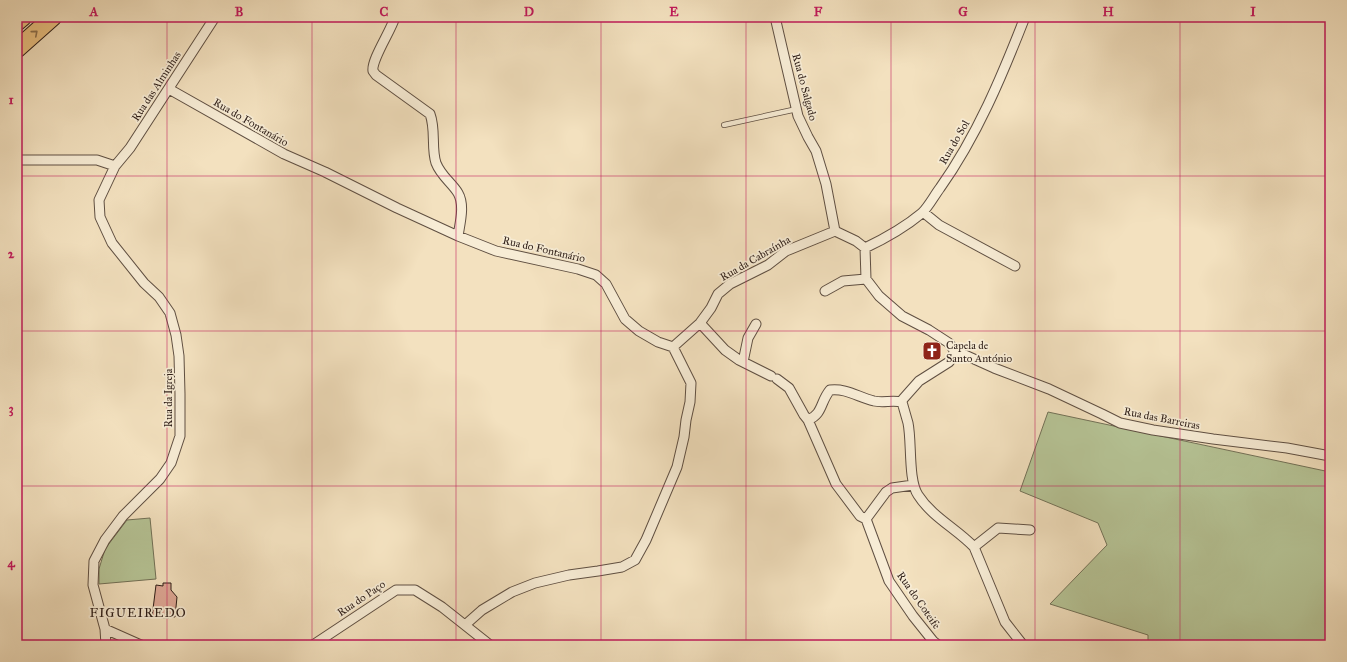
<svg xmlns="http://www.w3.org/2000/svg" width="1347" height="662" font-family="'IM FELL Great Primer',serif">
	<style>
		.green { fill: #b6c496; stroke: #727157 }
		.building { fill: #dea896; stroke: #2e1e18 }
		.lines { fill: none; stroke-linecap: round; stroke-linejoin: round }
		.service-casing { stroke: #5f4f42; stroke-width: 6 }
		.minor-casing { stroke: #5f4f42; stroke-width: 11 }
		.motorway-casing { stroke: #2e1e18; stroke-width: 19 }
		.service { stroke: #f7ecd5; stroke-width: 4.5 }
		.minor { stroke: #f7ecd5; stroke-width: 9 }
		.motorway { stroke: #eac080; stroke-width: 17 }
		.oneway { stroke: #8c6f4c }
		.grid { fill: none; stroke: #c2185b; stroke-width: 1; stroke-opacity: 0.55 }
		.labels { text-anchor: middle; stroke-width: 3.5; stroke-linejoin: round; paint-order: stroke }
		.street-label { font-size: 11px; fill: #2e1e18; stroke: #f7ecd5 }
		.poi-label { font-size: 11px; fill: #2e1e18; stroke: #f7ecd5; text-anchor: start }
		.quarter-label { font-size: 13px; letter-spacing: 1px; fill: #2e1e18; stroke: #f7ecd5 }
		.neatline { fill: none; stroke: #c2185b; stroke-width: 1.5 }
		.grid-label { font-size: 13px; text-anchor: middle; font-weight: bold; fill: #c2185b }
	</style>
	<rect width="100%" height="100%" fill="#f3e1bf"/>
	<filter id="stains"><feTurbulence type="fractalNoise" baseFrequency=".005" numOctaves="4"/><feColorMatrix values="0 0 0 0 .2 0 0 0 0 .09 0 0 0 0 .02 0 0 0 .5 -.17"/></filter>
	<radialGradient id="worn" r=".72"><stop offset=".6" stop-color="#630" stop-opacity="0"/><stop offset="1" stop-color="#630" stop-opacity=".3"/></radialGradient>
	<path class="green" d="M1048,412L1330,472V645H1148V635L1050,604L1107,545L1098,523L1020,491Z
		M150,518L156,579L99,584V569L105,549L127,520Z"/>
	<path class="building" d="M163,583H171V590L177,597L175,617L169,616V618L152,617L156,585L163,586Z"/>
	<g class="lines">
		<g class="service-casing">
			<path id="service" d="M724,125L797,109"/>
		</g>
		<g class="minor-casing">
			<path id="minor" d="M395,17C391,31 371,60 373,71L376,75L430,114C436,130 431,148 436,163C441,176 452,183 458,193C465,205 460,223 458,236
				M775,17L798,116L808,137L816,151L826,184L835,231
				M169,89L284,154L325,172L397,208L458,236L496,251L578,269L596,275L606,284L625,319L639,331L658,342L673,347L691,383L690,402L686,420L684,437L677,467L646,540L635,560L622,567L598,571L569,575L535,583L512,592L482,610L465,625
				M17,160H97L115,166
				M923,212L939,225L1015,266
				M835,231L856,241L865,248L866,279L879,296L902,316L929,330L949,343L954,350L953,357L949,362L919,381L903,399L902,402C904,409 906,416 908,423C912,442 908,480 918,495C932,517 957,529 974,547L1005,622L1023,645
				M865,248C886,238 904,228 922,213C929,206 934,196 940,188C977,136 1002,76 1025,17
				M825,291L843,281L866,279
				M700,323L725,350L739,360L771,376
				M673,347L700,323L711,308L718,294L730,284L768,265L786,251L835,231
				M954,350L994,368L1049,389L1102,414L1120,423L1153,430L1213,439L1287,448L1330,456
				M743,362L748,338L756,324
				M777,379L789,388L804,415L808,420L836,484L860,516L866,519L889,581L913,616L933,641L938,645
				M808,420C823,414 820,402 830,390C846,388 858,397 874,401C883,403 892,400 902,402
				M866,519L886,492L892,488L913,485
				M974,547L998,528L1030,530
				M105,629L141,645
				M106,645L105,629L93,585L94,561L105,540L123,516L160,479L171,463L180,436V394L179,356L176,335L170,313L159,297L144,283L112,243L100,217L99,200L115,166L130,148L215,17
				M313,645L396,590H415L442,607L490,645"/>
		</g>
		<g class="motorway-casing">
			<path id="motorway" d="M17,22L23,17
				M17,49L53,17"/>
		</g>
		<use href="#service" class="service"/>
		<use href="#minor" class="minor"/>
		<use href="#motorway" class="motorway"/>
	</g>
	<defs><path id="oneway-chevron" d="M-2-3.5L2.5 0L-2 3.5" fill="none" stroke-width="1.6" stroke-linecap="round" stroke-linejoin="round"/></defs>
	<use class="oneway" href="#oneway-chevron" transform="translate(35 33) rotate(-41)"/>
	<path class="grid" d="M167,17V645M312,17V645M456,17V645M601,17V645M746,17V645M891,17V645M1035,17V645M1180,17V645M17,176H1330M17,331H1330M17,486H1330"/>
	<defs>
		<g id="church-square" transform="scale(1)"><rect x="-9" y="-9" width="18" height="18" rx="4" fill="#8f2418" stroke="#f7ecd5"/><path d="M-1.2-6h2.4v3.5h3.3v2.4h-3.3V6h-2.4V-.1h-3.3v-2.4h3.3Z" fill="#fff"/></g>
	</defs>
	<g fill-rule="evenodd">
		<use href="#church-square" x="932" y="351"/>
	</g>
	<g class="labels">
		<g class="street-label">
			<text transform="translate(156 86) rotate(-57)" y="4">Rua das Alminhas</text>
			<text transform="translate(805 87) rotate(75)" y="4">Rua do Salgado</text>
			<text transform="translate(251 122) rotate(30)" y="4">Rua do Fontanário</text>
			<text transform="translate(954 142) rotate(-60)" y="4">Rua do Sol</text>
			<text transform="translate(544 249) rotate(13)" y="4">Rua do Fontanário</text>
			<text transform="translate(755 258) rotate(-30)" y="4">Rua da Cabraínha</text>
			<text transform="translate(168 398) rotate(-90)" y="4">Rua da Igreja</text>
			<text transform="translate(1162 418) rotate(11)" y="4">Rua das Barreiras</text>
			<text transform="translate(361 598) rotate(-34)" y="4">Rua do Paço</text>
			<text transform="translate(919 600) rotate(55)" y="4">Rua do Coteife</text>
		</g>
		<g class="poi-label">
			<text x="946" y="349">Capela de<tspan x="946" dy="13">Santo António</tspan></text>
		</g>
		<g class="quarter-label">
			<text x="138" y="617">FIGUEIREDO</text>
		</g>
	</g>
	<rect width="1347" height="662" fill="none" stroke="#f3e1bf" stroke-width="44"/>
	<rect x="22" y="22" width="1303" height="618" class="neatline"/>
	<g class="grid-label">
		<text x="94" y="16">A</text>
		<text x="239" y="16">B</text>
		<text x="384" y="16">C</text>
		<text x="529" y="16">D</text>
		<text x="674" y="16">E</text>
		<text x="818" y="16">F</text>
		<text x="963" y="16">G</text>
		<text x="1108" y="16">H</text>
		<text x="1253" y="16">I</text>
		<text x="11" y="104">1</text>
		<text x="11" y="258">2</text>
		<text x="11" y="413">3</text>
		<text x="11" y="567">4</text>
	</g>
	<rect width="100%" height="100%" filter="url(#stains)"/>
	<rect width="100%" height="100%" fill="url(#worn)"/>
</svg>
